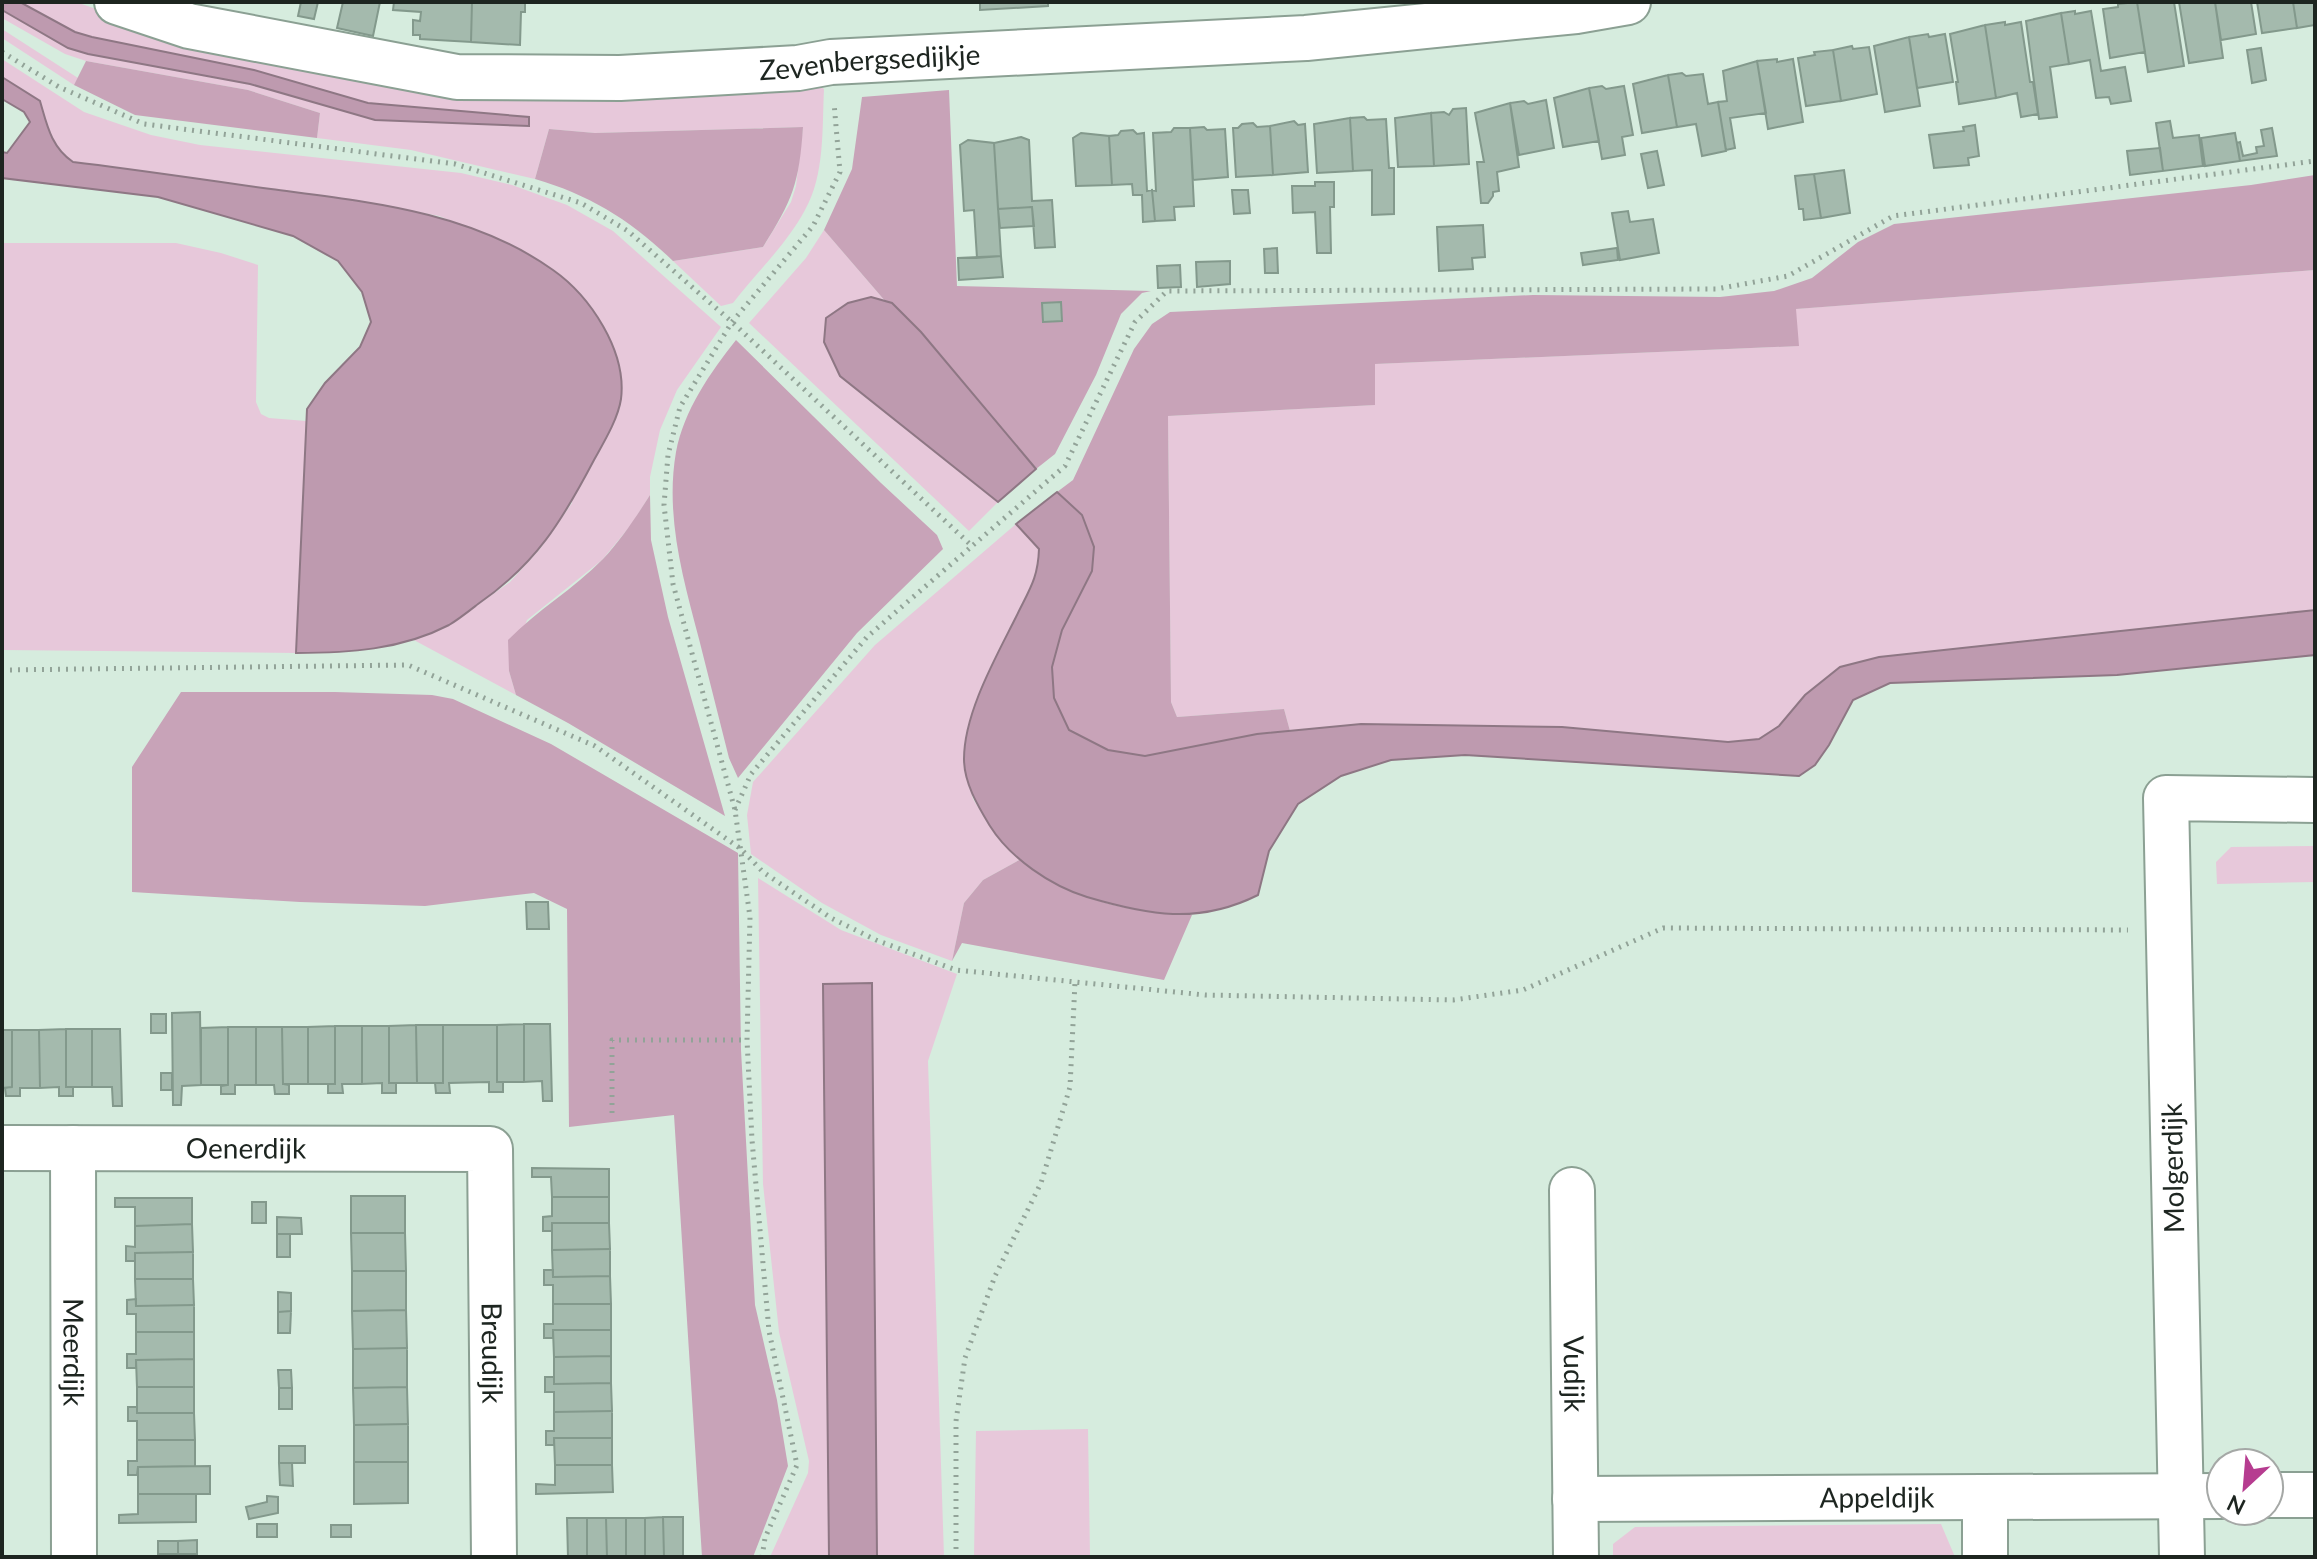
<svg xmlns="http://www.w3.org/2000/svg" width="2317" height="1559" font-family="Lato,sans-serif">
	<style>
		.green { fill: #e7c8da }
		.forest { fill: #c8a3b8 }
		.water { fill: #be9aaf; stroke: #8e7784; stroke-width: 2 }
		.building { fill: #a4baad; stroke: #83998c; stroke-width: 2 }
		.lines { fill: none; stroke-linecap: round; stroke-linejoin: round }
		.street-casing { stroke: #8ba093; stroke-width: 48 }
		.path { stroke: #92a398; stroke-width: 5; stroke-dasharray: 2 6; stroke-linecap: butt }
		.street { stroke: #fff; stroke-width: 44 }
		.labels { text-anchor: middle; stroke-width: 6; stroke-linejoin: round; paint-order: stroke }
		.street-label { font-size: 28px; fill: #1d2520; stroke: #fff }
	</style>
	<rect width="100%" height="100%" fill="#d6ecde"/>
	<path class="green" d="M20,2H76L145,26L580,99L655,100L813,82L824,89C822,128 825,175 805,210C787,244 756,273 733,303L721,306L673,261L763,247L791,202L796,186L803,127L595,133L549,129L535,179L411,150L317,138L320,113L248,90L86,61L65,54L2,18V10L68,48L250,84L375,120L529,126L368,103L92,37L75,32Z
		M2,29L78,78L74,85L2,38Z
		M2,59L84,112L151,135L200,145L461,173L512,185L567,205L613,231L721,327L677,390L660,430L650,477V495L631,525L602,560L527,620L509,671L516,695L412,639L449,625L510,582L540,549L572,503L554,270L501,241L439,216L364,202L73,162C51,147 47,125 40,101L2,77Z
		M824,230L886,302C861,294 846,304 826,318L840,376L998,502L969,531L749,323L806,258Z
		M2,243H176L221,253L258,265L256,402L261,414L269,418L306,421L296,653L2,650Z
		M2315,270V610L1879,657L1805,695L1779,726L1759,739L1728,742L1562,727L1361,724L1290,731L1284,709L1177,717L1171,702L1168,416L1374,405L1375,364L1798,346L1795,309Z
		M1016,524L1039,549L1038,573L995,660L970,721L963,760L973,799L995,834L1021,859L983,880L964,903L952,961L881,935L822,903L751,854L747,815L753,782L875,645Z
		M2315,846V882L2217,884L2216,862L2231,847Z
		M758,878L841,930L957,974L928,1061L944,1557H877L871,983L823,984L829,1557H770L808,1473L809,1461L779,1332L763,1184Z
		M1088,1429L1090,1557H974L976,1431Z
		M1941,1524L1955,1557H1613V1544L1635,1527Z"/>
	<path class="forest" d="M86,61L248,90L320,113L317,138L135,115L74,85Z
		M949,90L957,286L1151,291L1142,293L1121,314L1096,375L1055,454L1036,469L921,332L892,304L886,302L824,230L852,169L862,97Z
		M803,127C799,184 793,199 763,247L673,261C632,221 590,195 535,179L549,129L595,133Z
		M2315,175V270L1796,309L1799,346L1375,364V405L1168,416L1171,702L1177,717L1284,709L1290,731L1257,734L1145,756L1108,750L1069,730L1054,698L1052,667L1062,630L1092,572L1082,515L1057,492L1073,480L1134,349L1152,324L1170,312L1533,295L1720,297L1774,291L1812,278L1858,242L1894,224L2251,185Z
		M736,340L881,483L937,535L943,549L857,633L738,778L729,758C719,718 709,679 699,639C683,578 665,516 676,452C684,410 710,373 736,340Z
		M650,495L651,540L668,617L725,816L568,723L516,695L509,671L508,640C537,610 574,589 603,559C621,540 636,517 650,495Z
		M181,692H335L432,695L453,699L551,744L738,853L741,1050L755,1305L777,1400L788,1466L753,1557H702L674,1115L569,1127L567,909L534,893L425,906L300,902L132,892V767Z
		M1021,859C1069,900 1131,913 1192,915L1164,980L962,943L952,961L964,903L983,880Z"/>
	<path class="water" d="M2,2H20L75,32L92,37L254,70L368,103L529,117V126L375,120L250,84L88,54L68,48L2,10Z
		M2,77L40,101C47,125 51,147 73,162C140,170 205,180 271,189C369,202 470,211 553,270C590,296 627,351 621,399C618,419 604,442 594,460C562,521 536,564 478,604C469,611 459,619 449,625C401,650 348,653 296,653L307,409L325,383L360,347L371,322L362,292L338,261L293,236L158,197L2,178V152L7,153L30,122L24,112L2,99Z
		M871,297L892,303L921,332L1036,469L998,502L840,376L824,342L826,318L848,303Z
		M1057,492L1082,515L1094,547L1092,571L1062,630L1052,667L1054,698L1069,730L1108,750L1145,756L1257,734L1361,724L1562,727L1728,742L1759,739L1779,726L1805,695L1840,667L1879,657L2315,610V655L2117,675L1890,683L1853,700L1829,745L1815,765L1799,776L1465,755L1391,760L1341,776L1298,804L1269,851L1258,895C1198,925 1148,915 1087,897C1051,886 1010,858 990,826C978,806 964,783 964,759C964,713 996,657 1016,617C1029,590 1038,579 1039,549L1016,524Z
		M872,983L877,1557H829L823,984Z"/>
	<path class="building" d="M301,2H318L314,19L298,16Z
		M343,2H380L373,36L337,28Z
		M394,2H472L471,42L420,39V35H413V20L420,21L421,12L393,10Z
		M472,2H525V12H521L520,45L471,42Z
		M980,2H1048V6L980,10Z
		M2137,2L2145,52L2110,58L2103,9L2118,7V4Z
		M2137,2H2174L2184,66L2148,72Z
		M2179,2H2215L2223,58L2189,63Z
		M2215,2H2251L2256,34L2221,40Z
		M2257,2H2293L2297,28L2262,33Z
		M2293,2H2315V25L2297,28Z
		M2075,11V14L2091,11L2101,71L2125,67L2131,101L2111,104L2109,97L2096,98L2090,60L2069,64L2061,13Z
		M2061,13L2069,64L2050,67L2057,117L2039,119L2026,21Z
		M2005,22V25L2021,22L2030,82H2033L2038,114L2021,117L2017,93L1996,98L1985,25Z
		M1985,25L1996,98L1959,104L1956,82H1958L1950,34Z
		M1928,34L1929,37L1945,34L1953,82L1917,88L1909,37Z
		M1909,37L1920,106L1885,112L1874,46Z
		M1852,46L1853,49L1869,47L1877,94L1841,101L1833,50Z
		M2261,48L2266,80L2252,83L2247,50Z
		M1833,50L1841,101L1806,106L1798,58L1815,55L1814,52Z
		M1777,59V62L1793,59L1803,122L1768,129L1757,61Z
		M1757,61L1766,113L1730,118L1735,148L1726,150L1718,102L1727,101L1723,71Z
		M1682,73L1686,76L1703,74L1708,104L1718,102L1726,151L1702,156L1696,124L1677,127L1668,75Z
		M1668,75L1677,127L1642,133L1633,84Z
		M1602,86L1606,89L1624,86L1633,135L1622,137L1625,155L1602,159L1589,88Z
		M1589,88L1599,141L1563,147L1554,98Z
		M1546,100L1554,148L1519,155L1510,103L1524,101L1528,104Z
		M1510,103L1519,167L1497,172L1499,191L1493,192V196L1488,203H1481L1477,162H1484L1475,113Z
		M1466,108L1469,164L1434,166L1431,113L1444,112L1449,115L1453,109Z
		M1431,113L1434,166L1398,167L1395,118Z
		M1364,117L1367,120L1386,119L1389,168H1394V214L1372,215V170L1353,171L1350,118Z
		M1350,118L1353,171L1317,173L1314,124Z
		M1294,121L1298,125L1305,124L1308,172L1273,175L1270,126Z
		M2170,121L2173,138L2199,135L2203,166L2163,171L2156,123Z
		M1253,123L1257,127L1270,126L1273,175L1236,177L1233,128H1238L1242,124Z
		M1975,125L1979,156L1968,158L1969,165L1934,168L1929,135L1964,131L1963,127Z
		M1204,127L1207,130L1225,129L1228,177L1193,180L1190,128Z
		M1174,128H1190L1194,206L1174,207L1175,220L1155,221L1152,190L1156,191L1153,133L1171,132Z
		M2272,128L2277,156L2240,161L2237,143L2240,142L2243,156L2257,153L2256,147L2264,146L2261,130Z
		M1133,130L1137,134L1144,133L1147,191L1152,190L1155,221L1143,222L1142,195H1133L1132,184L1112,185L1109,136L1118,135L1121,131Z
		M1081,133L1109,136L1112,185L1076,186L1073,138Z
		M2235,133L2240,161L2205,166L2201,138Z
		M1021,137L1029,140L1032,201L1052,200L1055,247L1035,248L1032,207L998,209L994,143Z
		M968,140L994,143L1001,256L977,258L974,210L964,211L960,145Z
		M2160,148L2163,171L2130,175L2127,151Z
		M1657,151L1664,185L1648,188L1641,154Z
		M1844,170L1850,213L1821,218L1814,174Z
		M1814,174L1821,218L1804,220L1803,209H1799L1795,176Z
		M1315,182H1334V207H1330L1331,253H1317L1315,212L1293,213L1292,186H1315Z
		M1232,190H1248L1250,213L1234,214Z
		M1032,207L1034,226L1000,228L998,209Z
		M1628,211L1630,222L1653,219L1659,253L1620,260L1612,213Z
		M1483,225L1485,257L1472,258L1473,269L1439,271L1437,227Z
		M1277,248L1278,273H1265L1264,249Z
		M1617,248L1618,260L1583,265L1581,253Z
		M1001,256L1003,277L959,280L958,258Z
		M1230,261V284L1197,287L1196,262Z
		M1180,265L1181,287L1158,288L1157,266Z
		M1061,302L1062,321L1043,322L1042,303Z
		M526,902H548L549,929H527Z
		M200,1012L201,1085L182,1086L181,1105H173L172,1013Z
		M151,1014H166V1033H151Z
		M524,1024V1082H497V1025Z
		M524,1024H550L552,1101H543L542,1081L524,1082Z
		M416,1025H443V1083H417Z
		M416,1025L417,1083H389V1026Z
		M443,1025H497V1082H503V1092H489V1082L449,1083L450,1093H436L435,1083H443Z
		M335,1026V1084H308V1027Z
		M335,1026H362V1084H342L343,1093H328V1084H335Z
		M362,1026H389V1083H396V1093H382V1083L362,1084Z
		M228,1027V1085H201V1028Z
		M228,1027H256V1085H235V1094H221V1086L228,1085Z
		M256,1027H282L283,1084L289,1085V1094H275L274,1085H256Z
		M282,1027H308V1084H283Z
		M66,1029H92V1087H66Z
		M66,1029V1087H73V1096H59V1087L40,1088L39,1030Z
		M92,1029H120L122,1106H113L112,1087H92Z
		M2,1030H12V1087L2,1088Z
		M12,1030H39L40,1088H20V1096H6L5,1088L12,1087Z
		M161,1073H172V1090H161Z
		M532,1168L609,1169V1197H552L551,1177H532Z
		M351,1196H405V1233H351Z
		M552,1197H609V1223H552V1231H543V1217L552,1216Z
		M115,1198H192V1224L135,1226V1207H115Z
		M252,1202H266V1223H252Z
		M277,1217L301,1218L302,1234H277Z
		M552,1223H609L610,1249L552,1250Z
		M192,1224L193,1252L135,1253V1261H126V1246L135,1247V1226Z
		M351,1233H405L406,1271H352Z
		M277,1234H290V1257H277Z
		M610,1249V1276L553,1277L552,1250Z
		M193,1252V1279H135V1253Z
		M544,1270H553V1277L610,1276L611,1304H553V1285H544Z
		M352,1271H406V1310L352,1311Z
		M135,1279H193L194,1305L136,1306Z
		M278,1292L291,1293V1311L278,1312Z
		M136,1299V1306L194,1305V1332H136V1314H127V1300Z
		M553,1304H611V1330H553V1338H544V1324H553Z
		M406,1310L407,1348L353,1349L352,1311Z
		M291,1311L290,1333H278V1312Z
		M553,1330H611V1356L554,1357Z
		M136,1332H194V1359L136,1360V1368H127V1354H136Z
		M407,1348V1387L353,1388V1349Z
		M611,1356V1383L554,1384V1357Z
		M194,1359V1387H137L136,1360Z
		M278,1370H291L292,1388H279Z
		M545,1377H554V1384L611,1383L612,1411L554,1412V1392H545Z
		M137,1387H194V1413H137Z
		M407,1387L408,1424L354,1425L353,1388Z
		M279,1388H292V1409H279Z
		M128,1407H137V1413H194L195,1440H137V1421H128Z
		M612,1411V1438H554V1445H546V1431H554V1412Z
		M408,1424V1462H354V1425Z
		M554,1438H612V1465H555Z
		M137,1440H195V1466L138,1467L137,1475H128V1461H137Z
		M279,1446H305V1463H279Z
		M354,1462H408V1503L354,1504Z
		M279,1463H292L293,1486L280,1485Z
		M555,1465H612L613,1492L536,1494V1484L555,1485Z
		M210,1466V1494H138V1467Z
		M138,1494H196V1522L119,1523V1515L138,1514Z
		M267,1496L278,1497V1513L249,1519L246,1507L267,1502Z
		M663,1517H683V1557H664Z
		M663,1517L664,1557H645V1518Z
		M567,1518H587V1557H568Z
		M587,1518H606L607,1557H587Z
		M606,1518H626V1557H607Z
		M626,1518H645V1557H626Z
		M257,1524H277V1537H257Z
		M331,1525H351V1537H331Z
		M197,1540V1554H178V1541Z
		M158,1541H178V1554H158Z"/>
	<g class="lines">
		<g class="street-casing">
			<g id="street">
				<path id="s1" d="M117,2L189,26L457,77L620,78L798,68L831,62L1306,38L1576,11L1628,2"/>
				<path id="s2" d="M2,1148L490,1149L494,1557"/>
				<path id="s3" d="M73,1148L74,1557"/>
				<path id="s4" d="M1572,1190L1576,1557"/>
				<path d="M2269,1495H2315"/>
				<path id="s5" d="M1575,1499L2221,1496"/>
				<path d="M1985,1557V1498"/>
				<path d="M2182,1557L2166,798L2315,800"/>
			</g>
		</g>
		<path class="path" d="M2,52L59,87L144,124L455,164L581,203L628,231L732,322L972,546L1065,466L1135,322L1167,291L1716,289L1788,276L1893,216L2315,161
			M2,670L408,665L595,746L741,849L763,872L831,918L876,940L956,970L1205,995L1453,1000L1523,990L1663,928L2128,930
			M735,810L751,774L867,637L972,546
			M612,1113V1040H747
			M762,1557L765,1538L797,1465L769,1331L752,1140L747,1040L750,917L735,810L673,584L664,505L668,455L680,407L732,322L813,226L840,172L834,103
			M956,1557V1421L965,1358L995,1276L1041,1183L1070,1087L1075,982"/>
		<use href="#street" class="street"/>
	</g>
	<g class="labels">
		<g class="street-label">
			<text dy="10" stroke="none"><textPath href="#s1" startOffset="762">Zevenbergsedijkje</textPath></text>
			<text dy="10" stroke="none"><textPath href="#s2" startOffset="244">Oenerdijk</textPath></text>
			<text transform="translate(2173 1168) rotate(-91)" y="10">Molgerdijk</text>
			<text dy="10" stroke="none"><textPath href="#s3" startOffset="204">Meerdijk</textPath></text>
			<text dy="10" stroke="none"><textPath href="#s2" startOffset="692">Breudijk</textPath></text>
			<text dy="10" stroke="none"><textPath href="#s4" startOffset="184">Vudijk</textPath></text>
			<text dy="10" stroke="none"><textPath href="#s5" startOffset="302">Appeldijk</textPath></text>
		</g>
	</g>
	<rect width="2317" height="1559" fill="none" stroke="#1d2520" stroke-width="8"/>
	<g transform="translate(2245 1487) rotate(206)"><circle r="38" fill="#ffffff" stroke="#a5a8a6" stroke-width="2"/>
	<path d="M0-6L14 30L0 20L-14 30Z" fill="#b63c90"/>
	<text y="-12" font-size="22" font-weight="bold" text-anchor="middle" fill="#1d2520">N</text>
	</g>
</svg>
